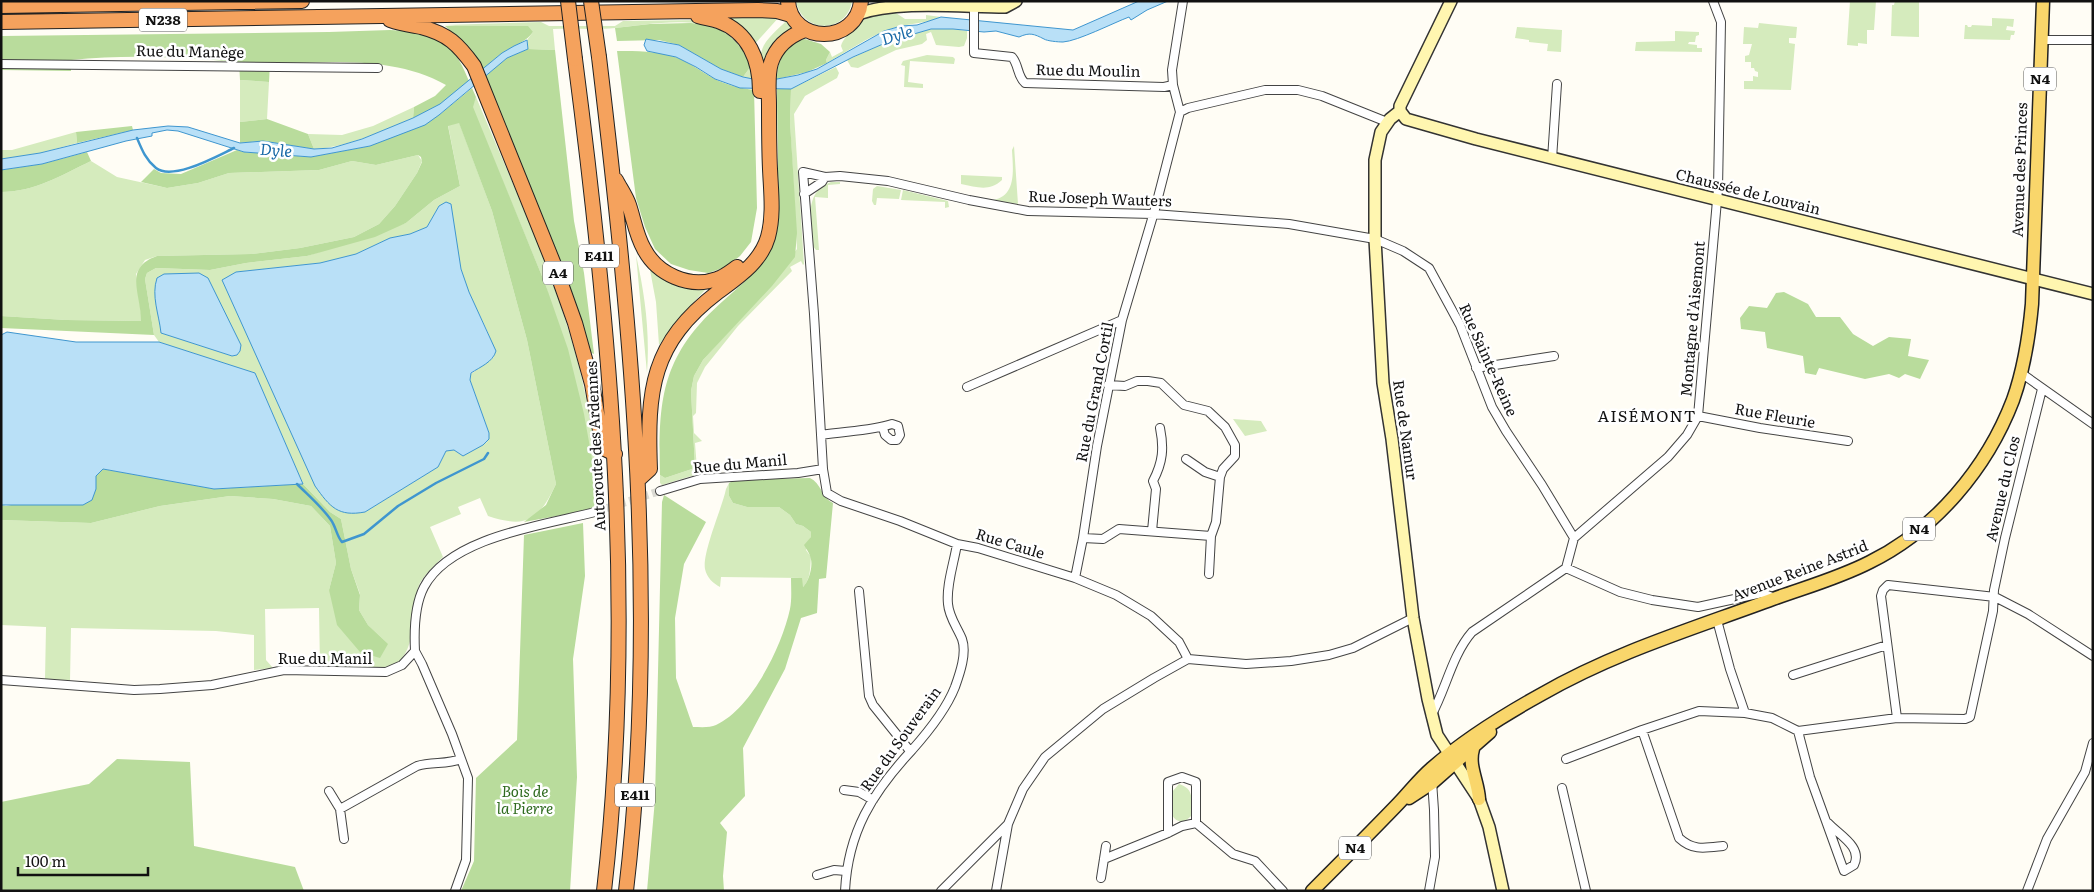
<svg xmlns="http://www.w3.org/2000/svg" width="2094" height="892" font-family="Literata,serif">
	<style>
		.green { fill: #d5ebbd; fill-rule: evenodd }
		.forest { fill: #b9dc9c }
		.water { fill: #b9e0f7; stroke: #3f96cf }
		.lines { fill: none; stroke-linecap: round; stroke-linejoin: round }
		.stream { stroke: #3f96cf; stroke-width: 2.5 }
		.street-tunnel { stroke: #dbdad3; stroke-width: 8; stroke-dasharray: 8 4; stroke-linecap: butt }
		.street-casing { stroke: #444; stroke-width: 10 }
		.secondary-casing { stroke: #333; stroke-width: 14 }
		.primary-casing { stroke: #222; stroke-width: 15 }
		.highway-casing { stroke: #222; stroke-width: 16 }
		.street { stroke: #fff; stroke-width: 8 }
		.secondary { stroke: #fff6b0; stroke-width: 11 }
		.primary { stroke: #f9d66b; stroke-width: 12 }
		.highway { stroke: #f5a25d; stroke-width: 14 }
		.highway-bridge-casing { stroke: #222; stroke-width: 16; stroke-linecap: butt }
		.highway-bridge { stroke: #f5a25d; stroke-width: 14 }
		.labels { text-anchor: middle; stroke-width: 5; stroke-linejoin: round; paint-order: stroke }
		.shield { fill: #fff; stroke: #585858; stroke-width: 1 }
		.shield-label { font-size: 14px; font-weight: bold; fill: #111 }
		.street-label { font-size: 15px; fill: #111; stroke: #fff }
		.park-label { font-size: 15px; font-style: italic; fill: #2f6b1f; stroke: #fff }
		.water-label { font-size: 16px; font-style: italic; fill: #1768a6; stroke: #fff }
		.neighbourhood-label { font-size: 16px; letter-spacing: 1px; fill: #111; stroke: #fff }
	</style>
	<rect width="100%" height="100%" fill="#fffdf5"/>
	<path class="green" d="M796,1H852C847,34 802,34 796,1Z
		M1850,1H1876L1874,30H1867V44L1858,43V46L1847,45Z
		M1895,1H1919V37L1891,36L1892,5H1894Z
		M876,13H896L905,19H926V15L941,17C923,25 902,23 885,31C865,39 846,52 827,63L826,60L830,52L832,57L843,51L841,46C844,35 864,17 876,13Z
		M720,15L780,16L753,46Z
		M1992,18L2014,19L2013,27L2007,26L2006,30L2015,31L2014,35H2011L2010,40L1964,39L1965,25H1967L1968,27H1971L1972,25L1992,26Z
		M700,20L720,26L744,45L754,73L777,74V79H753L743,77L751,66C748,59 745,51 740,45C713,11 653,24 615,28C595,30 574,28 553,29L555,50L528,49L527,40L533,32L443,25L541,22L549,26H615L623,21Z
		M787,20L793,29C776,37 771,49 764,66C753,47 775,33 787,20Z
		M1759,23L1797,27L1796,38H1789V43L1795,44L1791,90L1744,89V81H1753V76L1758,77V72L1755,71L1754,68H1751V62H1745V56L1749,55L1752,44H1743L1744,27L1758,28Z
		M1517,27L1562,30L1561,52L1547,51L1548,44L1529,42V40L1515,38Z
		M931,29H953L967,31V38L964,46L959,47L936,45L931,32L926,34L927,40L922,44L896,50L858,68L851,67L847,60L890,41Z
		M1675,31L1699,32V35L1696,36L1695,42H1689L1688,44L1697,45V48H1702V52L1635,51L1636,42L1675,41Z
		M927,55L953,57L955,59L954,64L910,61L908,82L923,84V88L904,87L905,66L901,65L903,61Z
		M836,67L839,73L837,78L805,96L794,114L804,264L803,265L801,261L790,267L792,271L738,326L705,367L697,383L696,413L693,416L694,433L702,441L695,443L697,469H703L698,474L662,485L660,483V475L665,478L695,468L691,391L694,376L703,360L751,307L797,249L790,122L791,89Z
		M240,80L269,82L267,119L240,122Z
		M476,97C531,229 598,362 598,507L595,509L594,470L546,286L472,107Z
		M414,107L413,118C381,131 349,147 314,149L308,134L342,135L373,126Z
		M459,122L492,211L527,340L556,484C539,520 527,529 488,516L480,498L458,507L461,514L430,527L443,557C435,565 426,573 420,583C408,610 422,658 386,668C366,673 341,669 320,668L319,608L265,609L266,660L273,668L254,670V635L216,631L71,628L70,681L45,679L46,627L1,625V520L91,523L160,506L230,496L273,499L311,506L330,526L336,563L329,590L388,644L368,625L359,610L360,594L351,569L341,519L330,512L303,484L255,373L159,342L154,335L145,279L147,273L156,268L210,270L246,263L307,256L406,223L434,200L460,186L448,125ZM451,204C455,234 457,265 469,292C477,314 493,334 494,357L471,374L470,380L489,433L487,442L463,456L454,450L446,451L438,467L365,512L236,272L320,263L356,254L390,238L410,234L427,227L439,206ZM160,318L237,355L232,356L161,333Z
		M76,132L77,143L40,153L1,159V150H12Z
		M1014,146L1018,204L993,200C1017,196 1013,169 1012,150Z
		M418,155L422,161L417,173L395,206L379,224L354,237L300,248L251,254L157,256L145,260L136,274L142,321L66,320L1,316V192C34,192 62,175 91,161L117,177L167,188L198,183L229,173L319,170L352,161L376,165Z
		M961,175L1002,177V180C989,192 977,187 961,184Z
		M831,182H840V184L828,185V198L815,197L819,250H816L813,246C811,223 803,192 831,182Z
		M877,186L901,190L899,199L877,198L876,205H874L872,201L873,189Z
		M903,190L948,201L949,207L945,208V202L901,200Z
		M636,255C645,295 650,332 647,373Z
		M650,270L678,286L705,290L678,319L659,345L656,302Z
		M1233,419L1261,421L1267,431L1245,436Z
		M729,483V496L733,503L747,507H779L790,515L796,524L803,526L811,532V537L806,550L811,557C810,568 811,580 802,588V578L721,577L720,587C713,583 707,578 705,569C702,553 722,508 726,489Z
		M1179,784C1195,789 1191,800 1192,815C1186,822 1178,825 1172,815V792Z"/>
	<path class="forest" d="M691,23C722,26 738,37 751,66L743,77L721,69L679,45L659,40L617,41L615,28L650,24Z
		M445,26H528L533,32C526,42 515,45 504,52C496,57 489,64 482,70L457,37Z
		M390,30C435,33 452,37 469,81L441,104L413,118L414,107L435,96L446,85C392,55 329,63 270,63L269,82L240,80L239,62C183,57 128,54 71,60V71L1,70V36L329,32Z
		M805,39L821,44L830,52L826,60L827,63L807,72L777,79C777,60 786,43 805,39Z
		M528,49L555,50L574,221L584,273L594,354L589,352L485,76L507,58Z
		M617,51C637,51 656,51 675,57C689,62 700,71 713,78C725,85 741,88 754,90L757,208L751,242L740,256L726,267L708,273L689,270L671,264L655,249L645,227L636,198Z
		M472,88L476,97L473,107L546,286L568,349L584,414L594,470L595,509L524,522L546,505L556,484L527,340L492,211L459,123L448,126L460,186L434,200L406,223L375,237L307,256L246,263L210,270L156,268L147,273L145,279L154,335L1,328V316L66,320L141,321C141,293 123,268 157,256L251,254L300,248L354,237L379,224L395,206L417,173L422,162L421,157L418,155L376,165L352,161L319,170L229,173L198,183L167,188L141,182L154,169L161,173L181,174L237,150L244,152L311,157L370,146L439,115Z
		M777,89H791L790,122L797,233L795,257L772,286L703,360L694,376L691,391L695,468L665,478L660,475C658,398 662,355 723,301C743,283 767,265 775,237C781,217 779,194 778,173C778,145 777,117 777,89Z
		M267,119L308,134L314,149L263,141L240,143V122Z
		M132,126L133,130L77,143L76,132Z
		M87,152L91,161C62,175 34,192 1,192V170L42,164Z
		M1784,292L1808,304L1816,317H1840L1853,334L1873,346L1889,337L1911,339L1908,356L1929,360L1920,379L1905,374L1899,378L1889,374L1865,379L1819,368L1816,375L1805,373L1803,356L1767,348L1765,332L1741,329L1740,318L1749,306L1767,308L1776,293Z
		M103,469L214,489L303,484L330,512L341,519L351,569L360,595L359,610L368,625L388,644L380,658L360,652L337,625L329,590L336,563L330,526L311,506L273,499L230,496L160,506L91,523L1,520V505L6,506L96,489V476Z
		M810,478C821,483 822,498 833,503L826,578L819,579L817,613L801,618L785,669L743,748L745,796L720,823L727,832L723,876L724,891H647L655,799L662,502L664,495L706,522L684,564L675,618L676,678L693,727C700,727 710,728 716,725C752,708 782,646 790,609C792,599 791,588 791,578H802L803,587C809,581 814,565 810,556C809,552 806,549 804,545L811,537V532L803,526L796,524L790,515L779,507H747L733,503L729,496V483L735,480Z
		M583,523L585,576L573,659L577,777L570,891H461L474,861L476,778L517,740L524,535Z
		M117,759L190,762L194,846L295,867L304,891H1V802L89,784Z"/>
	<path class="water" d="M1139,1H1168L1147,10L1131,20L1129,17C1113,23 1078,41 1063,42C1058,42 1047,41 1044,39C1034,34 1030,32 1019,37L996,31L984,32L953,29H931L890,41L853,57L791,89L740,88L715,79L696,67L676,57L647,51L644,45L646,39L679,45L721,69L743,77L753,79H777L798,75L817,69L884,31L901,26L917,25L941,17L1073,30Z
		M527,40L528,49L507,58L439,115L425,125L370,146L311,157L244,152L178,131L167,130L152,133V136L126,141L42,164L1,170V159L40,153L133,130L168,126L188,127L240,143L263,141L314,149L332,148L362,139L413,118L440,104L502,53L514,46Z
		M446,202L451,204L461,269L469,292L496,351C493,362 480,367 471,373L470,380L489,433V439L483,445L463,456L454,450L446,451L438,467L365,512C338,517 330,507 315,486L222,280L236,272L320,263L356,254L390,238L410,234L427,227L439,206Z
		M199,273L208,278L241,345L240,351L237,355L232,356L161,333C159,314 151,296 157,278L164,274Z
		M7,332L76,342H159L255,373L303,484L214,489L103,469L96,476V489L92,500L83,505H1V335Z"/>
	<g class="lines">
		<path class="stream" d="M137,138C142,150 146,160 156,168C173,181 217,156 234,148
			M297,484C309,496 322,507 331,520C336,527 337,537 342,542L364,534L398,506L436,483L484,459L488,453"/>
		<path class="street-tunnel" d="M595,512L660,491"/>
		<g class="street-casing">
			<path id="street" d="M974,7V53L1012,57C1019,65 1017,76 1025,83L1164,87L1173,85
				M2041,40H2093
				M1,64L378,68
				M1180,112L1188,108L1265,90H1298L1322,96L1387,122
				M1552,159L1557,84
				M804,194L822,182L825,177
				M1476,368L1554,356
				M2021,373L2093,424
				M1108,385L1125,386L1137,381H1148L1161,383L1184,405L1208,411L1225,427L1235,445V456L1223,469L1220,477L1216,522L1211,536L1209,574
				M967,387L1122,320
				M1698,416L1760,428L1848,441
				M821,435C844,431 871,431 892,424L898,426L900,435L897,440H891L885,435L883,428
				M1186,459L1205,472L1220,477
				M660,491L700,479L798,473L823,469
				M1152,531L1156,489L1153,481C1163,462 1164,448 1160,428
				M1083,538L1103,539L1119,529L1211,536
				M1566,568L1620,592L1652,600L1698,607L1762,593L1775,598
				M1075,578L1083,538L1097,446L1122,320L1155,209L1180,112L1173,85L1172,70L1183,1
				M859,591L869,696L873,705L910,751
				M1717,620L1730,669L1745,713
				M415,651L422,664L452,734L468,778L466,860L455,891
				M1188,659L1179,642L1151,616L1116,595L1075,578L978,548L957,544L900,521L841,501L827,493L823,469L814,314L803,172L825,177L840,176L888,181L969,200L1028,211L1153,214L1289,224L1375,239L1403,251L1429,268L1460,325L1492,407L1506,431L1542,485L1574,538
				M1793,675L1887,645
				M1,680L134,690L160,689L212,685L284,670L386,672L402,665L415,651C414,631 414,606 424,587C450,537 544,525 595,512
				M1431,716C1446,689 1452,655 1472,632L1566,568L1574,538L1668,457L1687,435L1698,416L1718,189L1721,22L1713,1
				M1897,718L1881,596L1883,590L1888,585L1995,597L2028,614L2093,656
				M1642,730L1679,838C1693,851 1705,848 1723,846
				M1798,731L1810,777L1844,871L1854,865C1863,847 1839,835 1828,823
				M1566,759L1642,730L1699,711L1745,713L1772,718L1798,731L1897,718L1965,719L1970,717L1993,611L1994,590L2005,538L2042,389
				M1562,788L1586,891
				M844,790L859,792L873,800
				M329,791L340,809L417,766C432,761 446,765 461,759
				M340,809L344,839
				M1168,833V782L1182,777L1196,782V823
				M1104,859L1168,833L1182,826L1196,823L1233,854L1255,861L1283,891
				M817,875L834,870L846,871
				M1101,878L1106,846
				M845,891C848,832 872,793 912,750C928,732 946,710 955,687C960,673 967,653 962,639C957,627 949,617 948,604C946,585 954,563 957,544
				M941,891L1008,824L1023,789L1045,757L1103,709L1154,678L1188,659L1246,664L1291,661L1329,655L1353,648L1413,618
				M996,891L1008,824
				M1429,891L1435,857L1434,810L1432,781
				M2027,891L2047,839L2085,772L2093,743"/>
		</g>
		<g class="secondary-casing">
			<path id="secondary" d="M858,14C898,0 961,7 1005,7L1016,1
				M1400,111L1390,119L1381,132L1375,160V239L1383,383L1392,439L1413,618L1428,699L1437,735L1479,799L1489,827L1503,891
				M1400,111L1406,119L1476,139L2093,294
				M1400,111V106L1451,1"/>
		</g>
		<g class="primary-casing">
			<path id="primary" d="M1473,749C1468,766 1478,781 1479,799
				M1409,798L1432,783L1490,732
				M1312,891C1340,863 1368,835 1395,807C1408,794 1418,780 1432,768C1465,739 1504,715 1542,694C1615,652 1695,628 1773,599C1806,587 1839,578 1870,562C1935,530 1987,468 2013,400C2024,369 2029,337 2032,304L2043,1"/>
		</g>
		<g class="highway-casing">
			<path id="highway" d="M788,1C791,45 857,45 861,1
				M1,6L302,1
				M698,16C705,18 711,19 718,21C749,32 760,61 760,91
				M390,20C401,24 410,25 421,27C448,34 458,44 474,66L555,267L575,323L592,384L603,448L615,454
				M1,22L758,10L777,11L791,15
				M599,57C632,334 659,612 626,891
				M575,59C611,335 636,613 604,891
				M616,180C620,188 626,196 629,205C634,220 636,235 644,249C657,274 689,289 717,279C724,277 730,272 737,267
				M639,479L650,469C647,390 651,343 718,292C738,277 761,262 768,237C774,215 771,192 770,169C769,148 769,126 769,105C769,91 767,76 771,63C776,47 789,36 805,30"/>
		</g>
		<use href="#street" class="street"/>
		<use href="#secondary" class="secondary"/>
		<use href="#primary" class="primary"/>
		<use href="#highway" class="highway"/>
		<g class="highway-bridge-casing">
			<path id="highway-bridge" d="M568,1L575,59
				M591,1L599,57"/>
		</g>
		<use href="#highway-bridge" class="highway-bridge"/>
	</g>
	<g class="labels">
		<g class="shield">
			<rect x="139" y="8.5" width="48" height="23" rx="4"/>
			<rect x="2024" y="67.5" width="32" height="23" rx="4"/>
			<rect x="579" y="244.5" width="40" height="23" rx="4"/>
			<rect x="543" y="261.5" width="30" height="23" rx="4"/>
			<rect x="1903" y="517.5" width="32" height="23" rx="4"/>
			<rect x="615" y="783.5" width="40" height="23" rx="4"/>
			<rect x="1339" y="836.5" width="32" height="23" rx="4"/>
		</g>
		<g class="shield-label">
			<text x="163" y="25">N238</text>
			<text x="2040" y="84">N4</text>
			<text x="599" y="261">E411</text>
			<text x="558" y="278">A4</text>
			<text x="1919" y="534">N4</text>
			<text x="635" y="800">E411</text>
			<text x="1355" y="853">N4</text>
		</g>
		<g class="street-label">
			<text transform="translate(190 52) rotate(1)" y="5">Rue du Manège</text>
			<text transform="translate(1088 71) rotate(1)" y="5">Rue du Moulin</text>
			<text transform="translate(2020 170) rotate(-88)" y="5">Avenue des Princes</text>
			<text transform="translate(1748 192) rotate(14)" y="5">Chaussée de Louvain</text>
			<text transform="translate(1100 199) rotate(2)" y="5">Rue Joseph Wauters</text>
			<text transform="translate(1693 319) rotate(-85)" y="5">Montagne d'Aisemont</text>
			<text transform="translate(1488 360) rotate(66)" y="5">Rue Sainte-Reine</text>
			<text transform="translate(1095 392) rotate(-79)" y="5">Rue du Grand Cortil</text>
			<text transform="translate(1775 416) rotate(10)" y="5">Rue Fleurie</text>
			<text transform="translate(1405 430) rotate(82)" y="5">Rue de Namur</text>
			<text transform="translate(596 446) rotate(-93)" y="5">Autoroute des Ardennes</text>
			<text transform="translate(740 464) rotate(-5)" y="5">Rue du Manil</text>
			<text transform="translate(2003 489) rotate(-77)" y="5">Avenue du Clos</text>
			<text transform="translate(1010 544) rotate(17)" y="5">Rue Caule</text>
			<text transform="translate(1800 571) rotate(-21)" y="5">Avenue Reine Astrid</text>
			<text x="325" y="664">Rue du Manil</text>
			<text transform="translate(901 739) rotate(-54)" y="5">Rue du Souverain</text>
		</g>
		<g class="park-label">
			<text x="525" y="797">Bois de<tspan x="525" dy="17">la Pierre</tspan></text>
		</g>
		<g class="water-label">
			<text transform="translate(897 35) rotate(-17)" y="6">Dyle</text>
			<text transform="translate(276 150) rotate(4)" y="6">Dyle</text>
		</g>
		<g class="neighbourhood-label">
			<text x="1647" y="422">AISÉMONT</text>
		</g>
	</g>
	<rect width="2094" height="892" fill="none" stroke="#111111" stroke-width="5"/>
	<path d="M18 867v8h130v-8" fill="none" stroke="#111111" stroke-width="2.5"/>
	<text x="25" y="867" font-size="15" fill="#111111" stroke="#ffffff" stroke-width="4" paint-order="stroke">100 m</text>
</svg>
